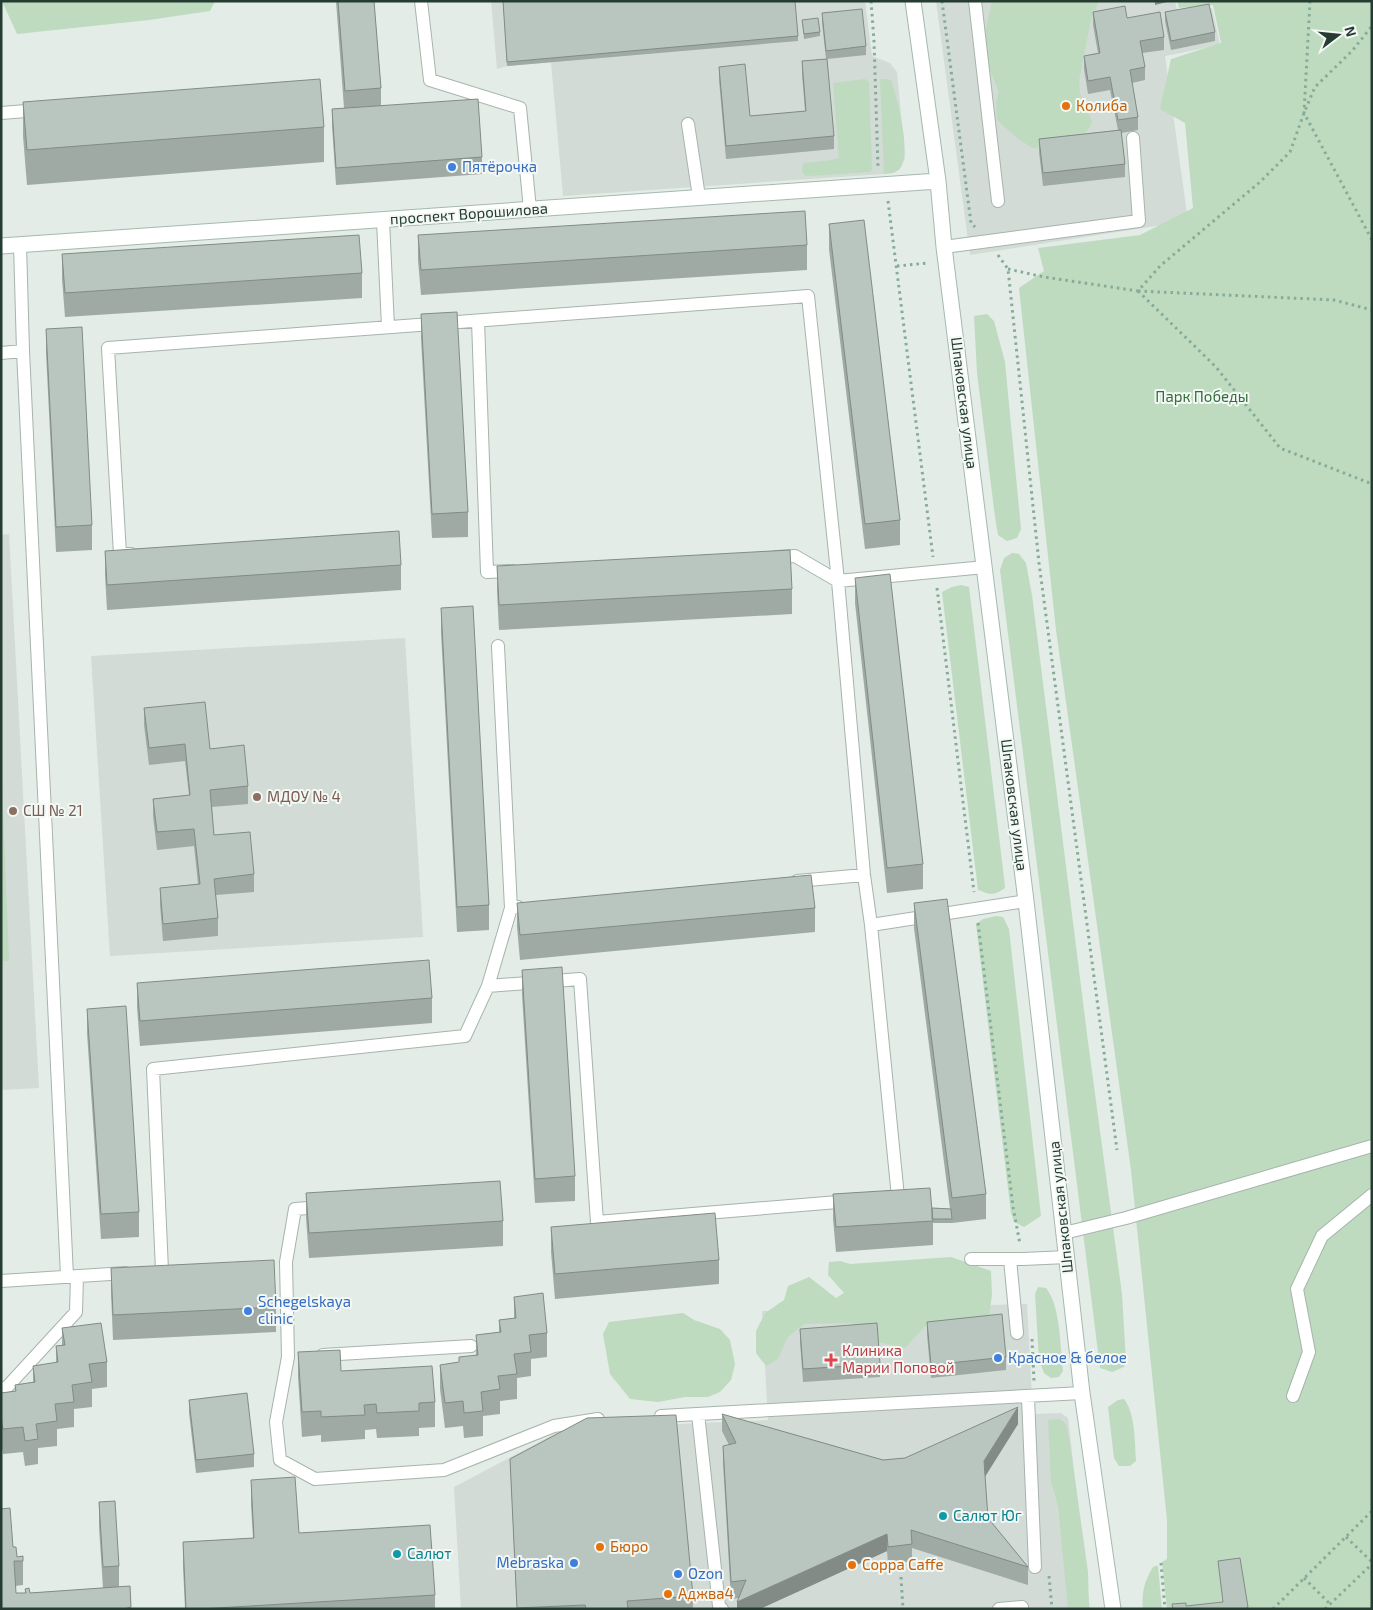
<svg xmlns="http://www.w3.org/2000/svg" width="1373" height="1610" font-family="'Exo 2',sans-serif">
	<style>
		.built { fill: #d2dbd5 }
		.green { fill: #bedbc0 }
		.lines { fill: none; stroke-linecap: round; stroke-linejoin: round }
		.lane-casing { stroke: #a6b4ac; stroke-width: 14 }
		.secondary-casing { stroke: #a5b9af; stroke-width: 17 }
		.path { stroke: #86ac99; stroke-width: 3; stroke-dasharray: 2.5 4; stroke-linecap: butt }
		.lane { stroke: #fff; stroke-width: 12 }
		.secondary { stroke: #fff; stroke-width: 15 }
		.wall { fill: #9faaa4 }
		.shaded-wall { fill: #828b86 }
		.building { fill: #b9c6bf; stroke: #828b86 }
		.food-dot { fill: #e8710a; stroke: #f4f8f5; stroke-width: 2 }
		.shop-dot { fill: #3f7fe0; stroke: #f4f8f5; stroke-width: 2 }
		.education-dot { fill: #8d6e63; stroke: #f4f8f5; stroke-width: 2 }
		.health-dot { fill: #e0444e; stroke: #f4f8f5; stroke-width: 2 }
		.culture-dot { fill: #0f9aa8; stroke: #f4f8f5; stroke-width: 2 }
		.labels { text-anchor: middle; stroke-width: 4; stroke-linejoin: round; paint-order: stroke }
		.food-label { font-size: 15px; fill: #c56008; stroke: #f4f8f5; text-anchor: start }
		.shop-label { font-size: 15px; fill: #366cbe; stroke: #f4f8f5; text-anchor: start }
		.street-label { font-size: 15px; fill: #243c31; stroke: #f4f8f5 }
		.park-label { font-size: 15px; fill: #326f3d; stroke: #f4f8f5 }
		.education-label { font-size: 15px; fill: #785e54; stroke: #f4f8f5; text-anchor: start }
		.health-label { font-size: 15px; fill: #be3a42; stroke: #f4f8f5; text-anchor: start }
		.culture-label { font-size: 15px; fill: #0d838f; stroke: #f4f8f5; text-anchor: start }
	</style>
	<rect width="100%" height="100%" fill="#e3ece6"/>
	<path class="built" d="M491,1H865L872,56L890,63L897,72L905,158L900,169L894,173L884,174L563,196L551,62L508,66L497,69Z
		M936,1H1175L1178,14L1212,8L1220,45L1165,56L1188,221L970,255Z
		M9,534L39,1088L1,1090V535Z
		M405,638L423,937L110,956L91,656Z
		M1027,1304L1033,1414L1061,1413L1068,1418L1090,1609H461L454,1487L564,1429L768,1420L762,1311Z"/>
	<path class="green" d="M2,1H215L210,11L149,20L17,34Z
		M992,1H1099L1091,20L1079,81L1080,94L1092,121L1090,127L1075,144L1032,148L1017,138L997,120L996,103L999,92L988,65L983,42Z
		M1177,1H1372V1609H1167L1162,1562L1167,1559V1520L1131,1170L1056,630L1019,288L1044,271L1038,248L1140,235L1193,208L1185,123L1160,109L1171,59L1221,43L1213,5L1179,8Z
		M865,79L869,82L872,170L870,172L808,176L804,175C802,170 801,167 804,163L832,160L839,158L833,83Z
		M880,79H885L891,80C897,97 913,156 899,169C896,173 889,173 884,174Z
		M987,314L994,321L1005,362L1021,529L1017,538L1007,541L998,535L995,517L977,373L974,316Z
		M1012,553L1019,554L1026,563L1032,595L1088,1042L1122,1294L1126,1361L1124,1367L1112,1372L1100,1368L1000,570L1004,558Z
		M961,585L969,587L1004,878L1005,888C993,896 991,895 978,890L942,592L952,587Z
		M1,757L9,961H1Z
		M996,916L1003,917L1009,929L1041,1216L1024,1227L1014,1222L1011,1213L976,924L983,919Z
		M951,1257L991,1271L992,1295L989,1316L929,1322L905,1348L878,1342L853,1323L804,1324L787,1338L778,1359L766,1366L756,1353V1331L765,1313L784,1300L788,1286L809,1277L836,1298L844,1293L828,1275L829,1262L840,1261L850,1264Z
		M1038,1287L1046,1288C1061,1307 1060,1347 1063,1371L1059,1377L1051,1378L1044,1373L1039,1360L1035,1294Z
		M683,1313L694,1320L720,1329L730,1340L735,1364L731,1380L720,1392L708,1397H685L658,1402L630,1399L610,1374L603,1334L609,1322Z
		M1124,1399C1135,1412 1135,1443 1136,1461L1130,1466H1119L1114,1458L1108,1407L1118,1400Z
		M1060,1419L1066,1424L1070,1444L1088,1572L1089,1609H1068L1058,1506L1051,1481L1048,1420Z
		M1155,1566H1158L1162,1609H1143C1141,1593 1145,1580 1153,1567Z"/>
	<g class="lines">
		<g class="lane-casing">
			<path id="lane" d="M421,1L430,80L520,108L530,209
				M975,1L998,201
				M1,113L39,110
				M688,124L699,197
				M383,220L388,327
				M20,244L23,351L67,1276
				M944,247L1139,221L1133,138
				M478,321L487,572L513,571
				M1,353L23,351
				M131,554H120L108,348L808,296L838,581L864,875L871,925
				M776,557L795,556L838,581L985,567
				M498,646L511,908L518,907
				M797,881L864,875
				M488,986L580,979L597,1222L850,1201
				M887,1197H898L871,925L1026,901
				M322,1207L295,1209L286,1262L288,1357L276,1422L280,1460L315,1479L444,1470L554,1426L598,1419
				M1064,1233L1126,1218L1372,1146
				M971,1259H1023L1067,1257
				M1010,1259L1017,1333
				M162,1270L153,1069L465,1036L488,986L511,908
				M1,1281L126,1273
				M323,1355L471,1346
				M1,1390L8,1386L76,1312L77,1276
				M1293,1396L1309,1352L1297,1289L1322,1236L1372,1195
				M1028,1397L1035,1567
				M698,1414L719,1606L722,1609
				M661,1416L1082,1393
				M999,1609L1022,1607"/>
		</g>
		<g class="secondary-casing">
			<path id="secondary" d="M913,1L938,181L944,247L1026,901L1082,1393L1113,1609
				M1,246L938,181"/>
		</g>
		<path class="path" d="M871,1L874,41L878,168
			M942,1L971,223L975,227
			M1310,1L1304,113L1372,240
			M888,201L933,557
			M998,255L1008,269L1039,563L1117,1150
			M897,266L928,263
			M1008,269L1044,277L1138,291L1160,266L1260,182L1290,152L1304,113L1315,87L1352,51L1372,26
			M1138,291L1216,367L1280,448L1372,484
			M1138,291L1334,300L1372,310
			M937,588L974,892
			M978,923L1013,1207L1020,1244
			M1032,1339L1034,1381
			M1346,1537L1372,1562
			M1161,1563L1165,1609
			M1049,1576L1052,1609
			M901,1577L903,1609
			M1304,1578L1330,1604
			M1273,1609L1372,1511
			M1325,1609L1372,1564"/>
		<use href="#lane" class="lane"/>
		<use href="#secondary" class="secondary"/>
	</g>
	<path class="wall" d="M336,1H374L381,88V106L482,157V174L336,185L332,126V109L344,108Z
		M503,1L798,36V41L507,66Z
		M1093,12L1127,18L1164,37V50L1142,53L1145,67V80L1132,83L1138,117V130L1121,133L1125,164V177L1043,186L1039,152V139L1118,130L1110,90L1088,94L1084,69V56L1098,53L1093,25Z
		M1165,12L1215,32V41L1171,50L1165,21Z
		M822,13L866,46V55L827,59L834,136V149L726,159L719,80V67L750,116L805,111L802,74V61L826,59L822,22Z
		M802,20L820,32V36L804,39Z
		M23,102L324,127V162L27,185L23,136Z
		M829,224L900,520V545L865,549L829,249Z
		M418,235L807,245V270L421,295L418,260Z
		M62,254L362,273V298L65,317L62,279Z
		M421,314L468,512V537L432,538L421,339Z
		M46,329L92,525V550L56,552L46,353Z
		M105,551L401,565V590L107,610L105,575Z
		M497,566L792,589V614L499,630L497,591Z
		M855,578L923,864V889L887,893L855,603Z
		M441,608L489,905V930L457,932L441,633Z
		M144,708L210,749L248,786V804L212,807L214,835L254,874V892L216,895L218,918V936L163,941L160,905V888L198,884L194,846L157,850L153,816V799L189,795L185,761L149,765L144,725Z
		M517,903L815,908V932L520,960L517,927Z
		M914,903L986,1194V1219L952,1223H933V1245L836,1252L833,1219V1194L932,1208L950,1209L914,928Z
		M522,970L575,1176V1201L535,1203L522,995Z
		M137,983L432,998V1023L140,1046L137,1007Z
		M87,1009L139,1212V1237L101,1239L87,1033Z
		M306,1193L503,1221V1246L309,1258L306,1218Z
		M551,1227L719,1260V1284L555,1299L551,1252Z
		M111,1268L276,1307V1332L113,1340L111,1293Z
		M514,1297L547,1333V1357L531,1359V1376L517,1378V1399L500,1401V1414L483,1416V1436L464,1438L463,1426L445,1428L440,1389V1365L459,1362L476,1355V1335L499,1332V1320L514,1318Z
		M927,1322L1006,1357V1370L931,1378L927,1335Z
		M62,1328L107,1362V1387L92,1389V1407L74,1409V1427L57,1429V1446L38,1448V1464L25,1466L23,1452L3,1454L1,1442V1393L15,1391V1385L33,1382V1366L56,1363V1346L62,1345Z
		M800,1329L880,1364V1377L803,1382L800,1342Z
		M298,1352L341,1371L435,1402V1427L419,1428V1436L377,1438L376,1429L365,1430V1439L321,1442V1435L302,1437L298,1377Z
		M189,1400L254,1454V1467L196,1473L189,1413Z
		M722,1414L883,1460L905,1458L1018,1424L985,1477L988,1518L1028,1567V1585L912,1548V1561L888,1564L887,1551L760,1609H737L739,1598L731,1599L723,1463V1446L729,1445L722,1431Z
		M510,1459L693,1596V1609H517Z
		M251,1480L299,1533L435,1595V1609H185L183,1567V1542L253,1538L251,1505Z
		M99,1502L119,1566V1587L130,1586L131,1609H1L13,1547L17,1557L23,1556V1585L15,1586L16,1593H25V1589L30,1593L103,1588L99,1527Z"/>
	<path class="shaded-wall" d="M1155,1H1171L1155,5Z
		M1018,1407V1424L984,1478V1461Z
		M887,1534V1551L760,1609H737V1602Z"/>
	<path class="building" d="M338,1H374L381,88L345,91Z
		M503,1H795L798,36L507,62Z
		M1209,4L1215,32L1171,41L1165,12Z
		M1125,6L1127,18L1160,12L1164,37L1140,41L1145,67L1130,70L1138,117L1118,120L1110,77L1088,81L1084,56L1100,53L1093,12Z
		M862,9L866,46L826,51L822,13Z
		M818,18L820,32L804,34L802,20Z
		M827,59L834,136L726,146L719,67L745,64L750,116L806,111L802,61Z
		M320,79L324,127L27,150L23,102Z
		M478,99L482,157L336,168L332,109Z
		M1121,130L1125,164L1043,173L1039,139Z
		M805,211L807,245L421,270L418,235Z
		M864,220L900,520L865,524L829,224Z
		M359,235L362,273L65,293L62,254Z
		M457,312L468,512L432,514L421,314Z
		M82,327L92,525L56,527L46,329Z
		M399,531L401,565L107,585L105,551Z
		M790,550L792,589L499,605L497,566Z
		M890,574L923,864L887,868L855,578Z
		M473,606L489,905L457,907L441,608Z
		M205,702L210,749L244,745L248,786L210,790L214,835L250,832L254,874L214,879L218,918L163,924L160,888L200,884L194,829L157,832L153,799L190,795L185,744L149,748L144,708Z
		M811,875L815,908L520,935L517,903Z
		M947,899L986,1194L952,1198L914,903Z
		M429,960L432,998L140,1021L137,983Z
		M562,967L575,1176L535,1179L522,970Z
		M126,1006L139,1212L101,1214L87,1009Z
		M500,1181L503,1221L309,1233L306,1193Z
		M930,1188L933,1221L836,1227L833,1194Z
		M932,1208L951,1209L952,1219H932Z
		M715,1213L719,1260L555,1274L551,1227Z
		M274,1260L276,1307L113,1315L111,1268Z
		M543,1293L547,1333L529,1335L531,1352L514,1354L517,1374L498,1376L500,1389L481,1392L483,1411L464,1413L463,1401L445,1403L440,1365L459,1362V1357L478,1355L476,1335L501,1332L499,1320L516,1318L514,1297Z
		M1002,1314L1006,1357L931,1365L927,1322Z
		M101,1323L107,1362L89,1364L92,1382L72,1385L74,1402L55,1404L57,1421L36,1424L38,1439L25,1441L23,1427L3,1429L1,1418V1393L16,1391L15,1385L35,1382L33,1366L58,1362L56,1346L65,1345L62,1328Z
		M877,1323L880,1364L803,1369L800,1329Z
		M340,1350L341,1371L432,1366L435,1402L419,1403V1411L377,1413L376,1404L364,1405L365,1415L321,1417V1411L302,1412L298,1352Z
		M247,1393L254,1454L196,1460L189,1400Z
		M1018,1407L984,1461L988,1518L1028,1567L911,1530L912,1544L888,1547L887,1534L737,1602L746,1580L731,1582L723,1446L736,1443L722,1414L883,1460L905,1458Z
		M676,1415L693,1596L627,1601L628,1609H586L585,1605L517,1608L510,1459L587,1418Z
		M295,1477L299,1533L430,1525L435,1595L200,1609H186L183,1542L254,1538L251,1480Z
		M115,1501L119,1566L103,1567L99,1502Z
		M10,1508L13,1547H16L17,1557L23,1556V1561H14L16,1593H26L25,1589L29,1588L30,1593L130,1586L131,1607L127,1608V1609H1V1509Z
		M1240,1558L1248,1607L1245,1609H1173L1172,1604L1186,1603V1606L1223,1602L1218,1561Z"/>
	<g class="food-dot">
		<circle cx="1066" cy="106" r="5"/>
		<circle cx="600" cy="1547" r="5"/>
		<circle cx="852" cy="1565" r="5"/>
		<circle cx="668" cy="1594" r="5"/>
	</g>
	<g class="shop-dot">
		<circle cx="452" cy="167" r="5"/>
		<circle cx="248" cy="1311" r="5"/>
		<circle cx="998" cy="1358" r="5"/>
		<circle cx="574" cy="1563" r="5"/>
		<circle cx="678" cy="1574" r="5"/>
	</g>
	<g class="education-dot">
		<circle cx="257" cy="797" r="5"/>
		<circle cx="13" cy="811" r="5"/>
	</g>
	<path class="health-dot" d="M828.5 1352.5h5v5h5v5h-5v5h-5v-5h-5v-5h5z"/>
	<g class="culture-dot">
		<circle cx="943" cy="1516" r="5"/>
		<circle cx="397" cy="1554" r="5"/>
	</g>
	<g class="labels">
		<g class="food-label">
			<text x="1076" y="111">Колиба</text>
			<text x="610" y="1552">Бюро</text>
			<text x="862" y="1570">Coppa Caffe</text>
			<text x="678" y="1599">Аджва4</text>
		</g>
		<g class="shop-label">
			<text x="462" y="172">Пятёрочка</text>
			<text x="258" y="1307">Schegelskaya<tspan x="258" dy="17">clinic</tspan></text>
			<text x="1008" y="1363">Красное &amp; белое</text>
			<text x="564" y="1568" text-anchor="end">Mebraska</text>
			<text x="688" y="1579">Ozon</text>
		</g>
		<g class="street-label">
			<text transform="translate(469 214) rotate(-4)" y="5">проспект Ворошилова</text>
			<text transform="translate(964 403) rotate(83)" y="5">Шпаковская улица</text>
			<text transform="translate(1014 805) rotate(83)" y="5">Шпаковская улица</text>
			<text transform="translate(1061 1207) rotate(-96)" y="5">Шпаковская улица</text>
		</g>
		<g class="park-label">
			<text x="1202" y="402">Парк Победы</text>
		</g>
		<g class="education-label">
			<text x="267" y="802">МДОУ № 4</text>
			<text x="23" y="816">СШ № 21</text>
		</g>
		<g class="health-label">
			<text x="842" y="1356">Клиника<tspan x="842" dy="17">Марии Поповой</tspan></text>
		</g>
		<g class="culture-label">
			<text x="953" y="1521">Салют Юг</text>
			<text x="407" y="1559">Салют</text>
		</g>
	</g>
	<rect width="1373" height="1610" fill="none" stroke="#243c31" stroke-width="5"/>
	<g transform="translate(1338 35) rotate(74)" stroke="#f4f8f5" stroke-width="4" paint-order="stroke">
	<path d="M0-4L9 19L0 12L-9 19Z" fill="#243c31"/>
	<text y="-8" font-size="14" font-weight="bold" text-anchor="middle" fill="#243c31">N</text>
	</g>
</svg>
